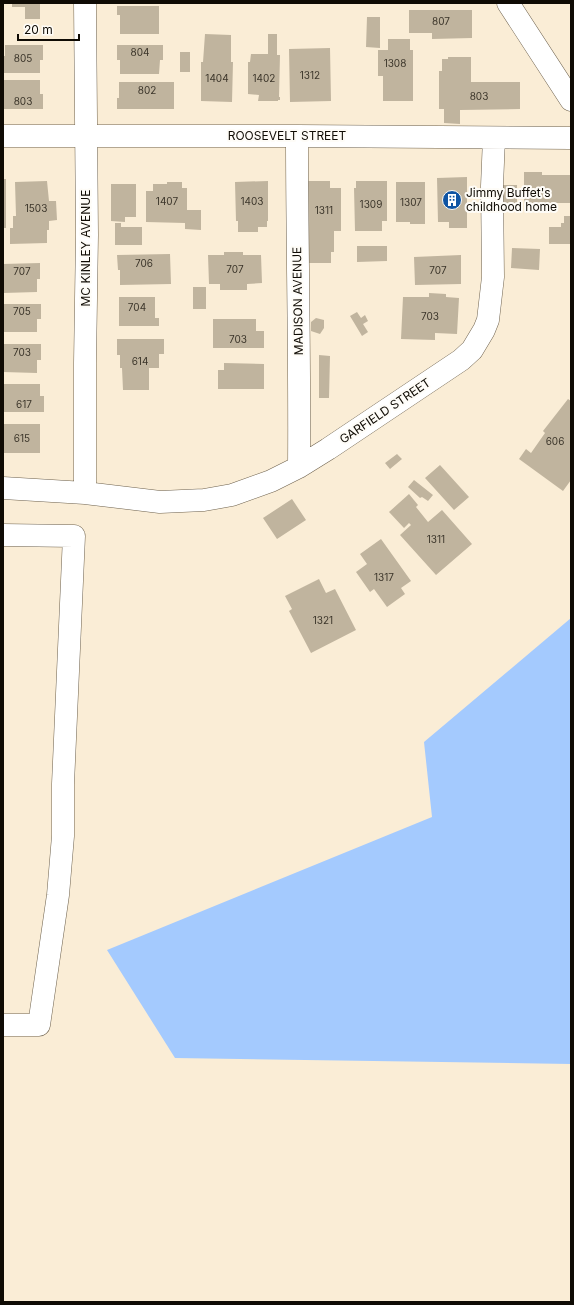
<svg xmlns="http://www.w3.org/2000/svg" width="574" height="1305" font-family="Inter,sans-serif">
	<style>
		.water { fill: #a4cafe }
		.building { fill: #c0b49e }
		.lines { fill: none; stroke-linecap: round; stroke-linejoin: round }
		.minor-casing { stroke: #6e624e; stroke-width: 23 }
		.minor { stroke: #fff; stroke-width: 22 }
		.labels { text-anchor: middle; stroke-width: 4; stroke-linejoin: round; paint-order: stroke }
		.number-label { font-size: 10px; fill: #3b352a }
		.street-label { font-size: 12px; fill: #0f0b04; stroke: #fefcf7 }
		.poi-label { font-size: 12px; fill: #0f0b04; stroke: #fefcf7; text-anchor: start }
	</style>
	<rect width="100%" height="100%" fill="#faedd6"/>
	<path class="water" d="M571,618V1064L175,1058L107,950L432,817L424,742Z"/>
	<path class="building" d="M12,3H40V19H25V7H12Z
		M117,6H159V34H120V15H117Z
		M409,10H472V38L432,39V33H409Z
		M367,17H380V48L366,47Z
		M205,34L231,35V62H233L232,102L201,101V62H203Z
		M268,34H277V55H280L279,97H280V100H278V101H258L259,95L248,94V62H250L251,54H268Z
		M388,39H410V50H413V101H383V76H378V50H388Z
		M5,45H43V60H40V73H3V56H5Z
		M117,45H163V60H160L159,74H120V60H117Z
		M330,48L331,101L290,102L289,49Z
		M180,52H190V72H180Z
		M448,57H471V82H520V109L460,110V124L444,123V109H439V71H442V59H448Z
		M3,80H40V94H43V109H3Z
		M119,82H174V109H117V98H119Z
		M524,172H542V175H571V203H524Z
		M467,177V228H449V222H438L437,178Z
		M3,179H6V228H3Z
		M47,181L49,201H56L57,220L49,221V230H47V243L10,244V228H13V216H16L15,182Z
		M268,181V221H267V227H258V232H238V221H236L235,182Z
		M308,181H330V188H341V231H334V252H331V263H309Z
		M356,181H387V221H382V231H355L354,188H356Z
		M167,182H182V188H187V210H201V230L185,229V223L146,222V191H153V184H167Z
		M396,182H425V224H410V222H396Z
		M111,184H136V217H125V222L111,221Z
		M497,185H517V211H497Z
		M564,216H571V244H549V227H561V223H564Z
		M115,223H121V227H142V245H115Z
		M357,246H387V261L357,262Z
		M512,248L540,249L539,270L511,268Z
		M224,252H243V255H261L262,283L247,284V290H220V284H209L208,255H224Z
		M170,254L171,284L120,285V270H118L117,255Z
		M461,255V284L415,285L414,257Z
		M40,263V279H37V292L3,293V264Z
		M193,287H206V309H193Z
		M429,293L446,294V297L459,298L457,334L435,333V340L401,339L403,297H429Z
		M119,297H155V318H159V326H119Z
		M3,304H41V319H37V332H3Z
		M357,312L361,318L365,315L368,321L363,324L368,332L362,336L350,316Z
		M316,318L324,320V328L320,334L311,331V322Z
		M213,319H256V331H264V348H213Z
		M117,339H164V354H159V368H149V390H123L122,368H120V355H117Z
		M3,344H41V360H37V373L3,372Z
		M319,355L330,356L329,398H319Z
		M224,363L264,364V389H218V370H224Z
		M3,384H40V396H44V412H3Z
		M568,399L571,401V480L563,491L519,459L526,449L531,453L545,433L543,431Z
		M3,424H40V453H3Z
		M397,454L402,459L390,469L385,463Z
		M440,465L469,497L454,510L425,478Z
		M414,480L433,495L428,501L422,497L420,498L408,487Z
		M409,494L418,505L416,507L428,522L442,510L472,544L436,575L400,535L411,525L409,523L404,528L389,512Z
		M292,499L306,520L277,539L263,518Z
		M381,539L411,581L401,588L405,594L387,607L374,589L370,592L356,572L367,564L360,554Z
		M319,579L326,593L335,589L356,630L311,653L289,611L292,609L285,596Z"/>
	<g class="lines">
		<g class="minor-casing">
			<path id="minor" d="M85,3L87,235L85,363V493
				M508,3L571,100
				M3,136H297L571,138
				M297,136C297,246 300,356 299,467
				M3,488L85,493L160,502L204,500L232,495L271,481L299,467L328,449L461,360L472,350L484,330L488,320L493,277L492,186L494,138
				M3,535L74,536L63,784V836L58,895L39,1025H3"/>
		</g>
		<use href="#minor" class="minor"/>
	</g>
	<defs>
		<g id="building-disc" transform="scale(1)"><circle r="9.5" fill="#0f54a3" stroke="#fefcf7"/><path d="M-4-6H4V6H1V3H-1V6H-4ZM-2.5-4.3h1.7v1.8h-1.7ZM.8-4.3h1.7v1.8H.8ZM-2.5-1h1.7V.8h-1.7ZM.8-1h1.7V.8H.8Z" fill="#fff"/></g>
	</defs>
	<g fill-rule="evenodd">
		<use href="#building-disc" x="452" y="200"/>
	</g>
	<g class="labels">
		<g class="number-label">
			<text x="441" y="25">807</text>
			<text x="140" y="56">804</text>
			<text x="23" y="62">805</text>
			<text x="395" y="67">1308</text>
			<text x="310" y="79">1312</text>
			<text x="217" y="82">1404</text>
			<text x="264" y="82">1402</text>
			<text x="147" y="94">802</text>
			<text x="479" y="100">803</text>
			<text x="23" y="105">803</text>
			<text x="167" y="205">1407</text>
			<text x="252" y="205">1403</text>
			<text x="411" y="206">1307</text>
			<text x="371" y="208">1309</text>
			<text x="36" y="212">1503</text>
			<text x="324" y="214">1311</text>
			<text x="144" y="267">706</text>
			<text x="235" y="273">707</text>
			<text x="438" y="274">707</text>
			<text x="22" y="275">707</text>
			<text x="137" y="311">704</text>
			<text x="22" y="315">705</text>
			<text x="430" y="320">703</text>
			<text x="238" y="343">703</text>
			<text x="22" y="356">703</text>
			<text x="140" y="365">614</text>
			<text x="24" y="408">617</text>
			<text x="22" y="442">615</text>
			<text x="555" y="445">606</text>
			<text x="436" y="543">1311</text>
			<text x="384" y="581">1317</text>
			<text x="323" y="624">1321</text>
		</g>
		<g class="street-label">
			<text x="287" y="140">ROOSEVELT STREET</text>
			<text transform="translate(86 248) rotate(-90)" y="4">MC KINLEY AVENUE</text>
			<text transform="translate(298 301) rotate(-91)" y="4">MADISON AVENUE</text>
			<text transform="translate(385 411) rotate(-34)" y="4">GARFIELD STREET</text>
		</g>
		<g class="poi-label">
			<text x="466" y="197">Jimmy Buffet's<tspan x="466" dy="14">childhood home</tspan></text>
		</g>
	</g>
	<rect width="574" height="1305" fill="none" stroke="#0f0b04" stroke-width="8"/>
	<path d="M18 34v6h61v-6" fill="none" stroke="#0f0b04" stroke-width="2"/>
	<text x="24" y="34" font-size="12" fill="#0f0b04" stroke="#fefcf7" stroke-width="3" paint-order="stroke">20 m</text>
</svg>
